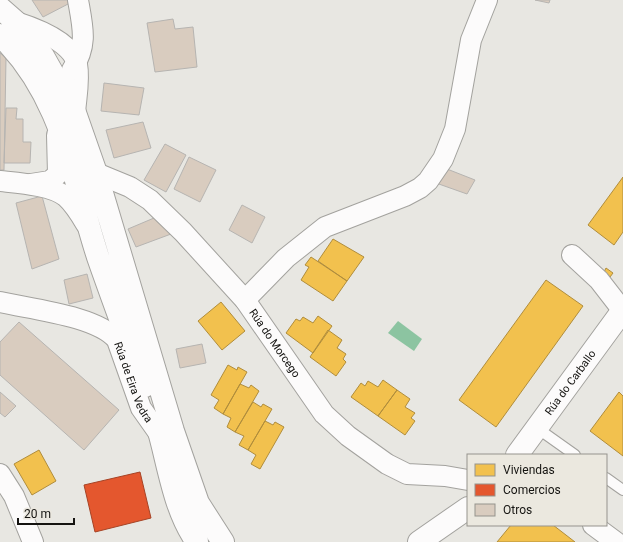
<svg xmlns="http://www.w3.org/2000/svg" width="623" height="542" font-family="Roboto,sans-serif">
	<style>
		.water { fill: #8cc4a1 }
		.homes { fill: #f2c14e; stroke: #b08d3c }
		.shops { fill: #e4572e; stroke: #a64325 }
		.building { fill: #d9ccbf; stroke: #b6b4b1 }
		.lines { fill: none; stroke-linecap: round; stroke-linejoin: round }
		.service-casing { stroke: #a3a29e; stroke-width: 12 }
		.minor-casing { stroke: #a3a29e; stroke-width: 22 }
		.tertiary-casing { stroke: #a3a29e; stroke-width: 24 }
		.primary-casing { stroke: #a3a29e; stroke-width: 24 }
		.service { stroke: #fcfbfb; stroke-width: 10 }
		.minor { stroke: #fcfbfb; stroke-width: 20 }
		.tertiary { stroke: #fcfbfb; stroke-width: 22 }
		.primary { stroke: #fcfbfb; stroke-width: 22 }
		.labels { text-anchor: middle; stroke-width: 4; stroke-linejoin: round; paint-order: stroke }
		.street-label { font-size: 11px; fill: #151411; stroke: #ebe8df }
	</style>
	<rect width="100%" height="100%" fill="#e8e7e2"/>
	<path class="water" d="M398,321L422,339L414,351L388,333Z"/>
	<path class="homes" d="M623,177V232L614,245L588,225Z
		M333,239L364,257L347,281L318,261Z
		M311,257L347,281L333,301L301,280L309,267L305,265Z
		M606,268L613,273L610,277L604,272Z
		M546,280L583,306L496,427L459,400Z
		M221,302L245,331L222,350L198,321Z
		M318,316L332,326L313,353L286,333L296,319L300,321L303,317L313,323Z
		M328,330L342,340L337,348L346,354L343,359L346,362L336,376L310,357Z
		M228,365L237,370L238,367L247,372L223,414L214,408L219,400L211,395Z
		M383,380L397,390L378,416L351,397L361,383L365,386L368,381L378,387Z
		M240,384L249,388L251,385L259,391L235,432L227,427L231,418L223,414Z
		M397,390L410,399L405,407L415,413L411,418L415,421L405,435L378,416Z
		M619,392L623,396V456L590,431Z
		M253,402L261,407L263,404L272,409L248,450L239,445L244,436L235,432Z
		M265,421L273,425L275,422L284,427L260,469L251,464L256,455L248,450Z
		M39,450L56,481L32,495L14,464Z
		M511,525H553L575,542H497Z"/>
	<path class="shops" d="M140,472L151,518L95,532L84,485Z"/>
	<path class="building" d="M32,0H70V3L43,17Z
		M535,0H550L549,3Z
		M173,19L175,29L193,27L197,67L155,72L147,23Z
		M0,53L6,58L4,170H0Z
		M104,83L144,88L139,115L101,111Z
		M6,108H17L16,119H23V142H31L30,163H4Z
		M143,122L151,148L114,158L106,130Z
		M165,144L186,155L166,192L144,180Z
		M189,157L216,170L200,202L174,189Z
		M447,169L475,180L467,194L436,183Z
		M42,196L59,259L32,269L16,203Z
		M242,205L265,217L252,243L229,230Z
		M154,218L171,234L136,247L128,229Z
		M87,274L93,298L69,304L64,280Z
		M19,322L119,410L84,450L0,375V342Z
		M202,344L206,363L180,368L176,349Z
		M0,392L16,406L5,417L0,413Z"/>
	<g class="lines">
		<g class="service-casing">
			<path id="service" d="M537,428L575,455
				M606,478L623,490"/>
		</g>
		<g class="minor-casing">
			<g id="minor">
				<path d="M16,22C35,28 72,42 77,64C80,80 76,98 75,113"/>
				<path d="M72,70C88,45 83,28 78,0"/>
				<path id="s1" d="M96,173L130,187L150,200L183,232L245,300L324,414L348,436L387,464L407,474L445,476L468,480"/>
				<path d="M0,181C18,183 52,185 66,197C74,204 80,214 86,224"/>
				<path d="M31,184L50,181L58,174L57,135"/>
				<path d="M572,255L599,280L623,311"/>
				<path d="M245,300L286,258L325,227L405,196L420,188L428,181L443,159L455,129L471,40L487,0"/>
				<path id="s2" d="M0,302C30,309 98,316 117,340L141,408L160,435"/>
				<path d="M0,474L14,496L33,542"/>
				<path d="M593,525L616,542"/>
			</g>
		</g>
		<g class="tertiary-casing">
			<g id="tertiary">
				<path id="s3" d="M517,455L623,310"/>
				<path d="M419,542L468,508"/>
			</g>
		</g>
		<g class="primary-casing">
			<path id="primary" d="M0,8L16,22L43,56L75,113L96,173L173,431L198,503L223,542
				M0,35C64,97 72,177 98,257C113,300 129,343 145,386
				M158,428C169,466 174,510 197,542"/>
		</g>
		<use href="#service" class="service"/>
		<use href="#minor" class="minor"/>
		<use href="#tertiary" class="tertiary"/>
		<use href="#primary" class="primary"/>
	</g>
	<g class="labels">
		<g class="street-label">
			<text dy="4" stroke="none"><textPath href="#s1" startOffset="251">Rúa do Morcego</textPath></text>
			<text dy="4" stroke="none"><textPath href="#s2" startOffset="170">Rúa de Eira Vedra</textPath></text>
			<text dy="4" stroke="none"><textPath href="#s3" startOffset="90">Rúa do Carballo</textPath></text>
		</g>
	</g>
	<rect x="467" y="454" width="140" height="72" fill="#ebe8df" stroke="#95938d"/>
	<rect x="475" y="464" width="20" height="12" fill="#f2c14e" stroke="#95938d"/>
	<text x="503" y="474" font-size="12" fill="#151411">Viviendas</text>
	<rect x="475" y="484" width="20" height="12" fill="#e4572e" stroke="#95938d"/>
	<text x="503" y="494" font-size="12" fill="#151411">Comercios</text>
	<rect x="475" y="504" width="20" height="12" fill="#d9ccbf" stroke="#95938d"/>
	<text x="503" y="514" font-size="12" fill="#151411">Otros</text>
	<path d="M18 518v6h56v-6" fill="none" stroke="#151411" stroke-width="2"/>
	<text x="24" y="518" font-size="12" fill="#151411" stroke="#ebe8df" stroke-width="3" paint-order="stroke">20 m</text>
</svg>
